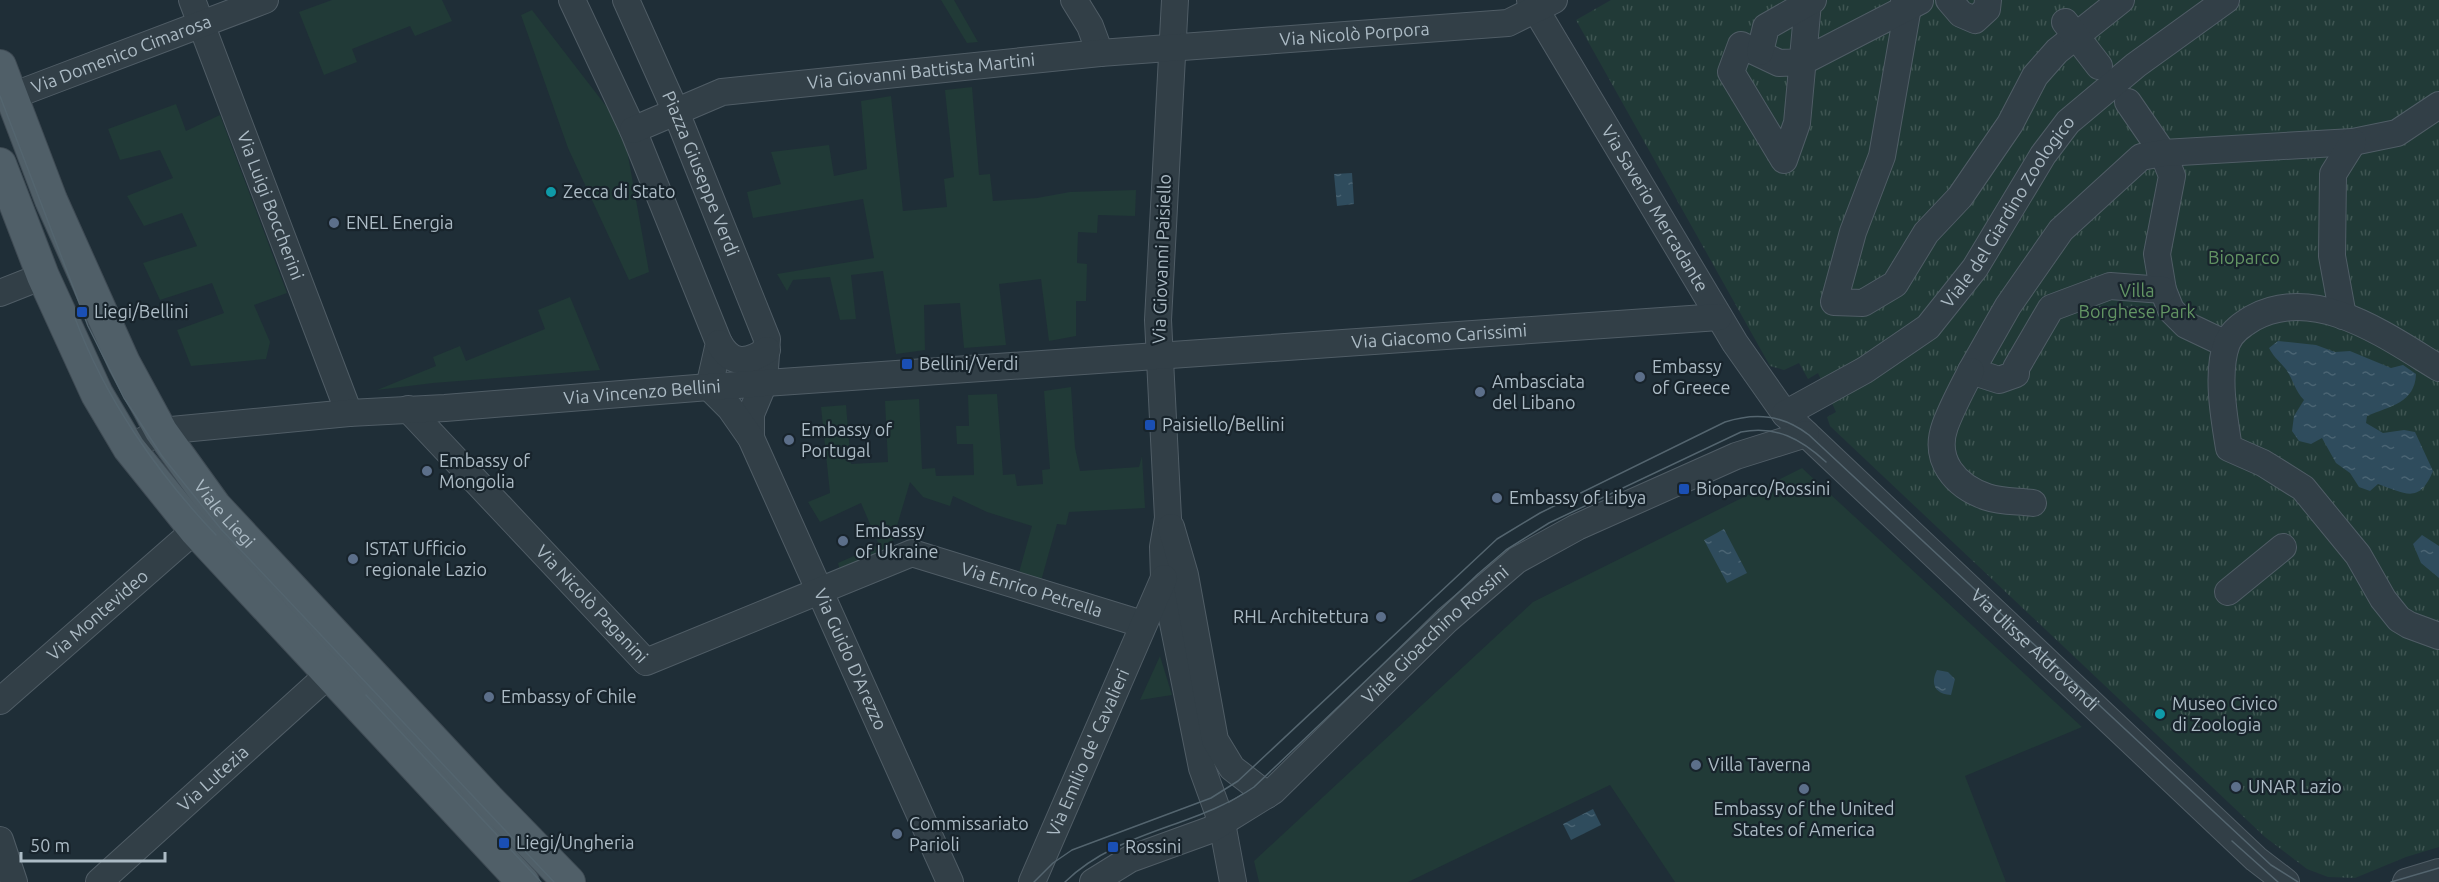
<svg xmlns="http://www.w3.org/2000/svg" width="2439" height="882" font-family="Ubuntu,sans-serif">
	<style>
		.park { fill: url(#park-tufts) }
		.garden { fill: #213a37 }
		.water { fill: url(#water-ripples) }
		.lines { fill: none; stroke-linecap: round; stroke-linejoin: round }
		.minor-casing { stroke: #505d66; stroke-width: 28 }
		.major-casing { stroke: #3f4b54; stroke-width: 34 }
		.minor { stroke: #323f47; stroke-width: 26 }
		.major { stroke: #505f68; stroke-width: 32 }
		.tram { stroke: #54656f; stroke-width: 1.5 }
		.culture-dot { fill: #0f9aa8; stroke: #18242c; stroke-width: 2 }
		.service-dot { fill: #5c6f8a; stroke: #18242c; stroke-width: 2 }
		.transit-dot { fill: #1a4fb4; stroke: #18242c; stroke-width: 2 }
		.labels { text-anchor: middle; stroke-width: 4.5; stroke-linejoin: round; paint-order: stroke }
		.street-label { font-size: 18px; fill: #acbbc5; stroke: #18242c }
		.poi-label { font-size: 18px; fill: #acbbc5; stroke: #18242c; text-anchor: start }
		.park-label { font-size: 18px; fill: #639564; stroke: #18242c }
	</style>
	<defs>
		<pattern id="park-tufts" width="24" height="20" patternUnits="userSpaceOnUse" patternTransform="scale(1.5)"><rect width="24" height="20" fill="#213a37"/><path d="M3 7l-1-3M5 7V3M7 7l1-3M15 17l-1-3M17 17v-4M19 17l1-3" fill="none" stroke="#3f5552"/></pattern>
		<pattern id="water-ripples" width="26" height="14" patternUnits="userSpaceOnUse" patternTransform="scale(1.5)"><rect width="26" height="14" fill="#2f4c5d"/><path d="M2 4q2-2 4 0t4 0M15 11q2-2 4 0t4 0" fill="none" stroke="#4a6473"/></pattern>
	</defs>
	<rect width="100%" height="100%" fill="#1f2e37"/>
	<path class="park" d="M1611,0H2439V847L2406,857L2355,878L2328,877L2307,869L2265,837L1830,426L1827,417L1836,412L1818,373L1808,379L1799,363L1784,370L1770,366L1576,20Z"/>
	<path class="garden" d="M332,0H442L452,21L415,36L410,26L352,49L357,62L324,75L299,12Z
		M941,0H954L978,42L967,43Z
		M532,10L623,128L649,272L629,280L568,148L521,15Z
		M972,87L979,175L990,174L993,201L1037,198L1070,192L1136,190L1135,216L1098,215L1097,233L1078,232L1077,263L1087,264L1086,301H1076V336L1049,341L1041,279L999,284L1006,345L964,348L960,303L924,305L925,350L896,354L883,271L851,275L856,319L840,320L830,277L793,280L787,291L777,274L874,258L863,199L753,218L747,192L781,184L771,152L829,145L834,176L867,169L861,101L891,96L903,211L947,207L944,179L954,177L945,90Z
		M176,104L186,131L220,115L287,293L254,305L270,342L266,359L191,366L177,330L224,313L212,283L160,300L143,263L197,246L182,213L144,226L127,196L173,178L160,150L120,160L108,129Z
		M570,297L600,370L433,383L377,390L436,366L433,357L460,346L466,361L545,329L538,310Z
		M1071,387L1075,448L1080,471L1139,467L1142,456L1145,508L1069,512L1066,525L1057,524L1041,581L1018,576L1032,526L987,512L953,496L950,506L923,497L910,482L888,556L841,575L838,563L879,545L861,503L820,522L808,502L830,493L821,407L846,405L851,464L888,462L885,401L919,399L922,469L935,468L936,476L974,475L973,444H957L956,426H969L968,395L997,394L1003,475L1015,474L1017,486L1043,484L1042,470L1050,469L1044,391Z
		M1802,468L2082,727L1965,776L2006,882H1675L1610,785L1408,882H1259L1254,861L1533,602Z
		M1160,656L1172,695L1140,700Z"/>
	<path class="water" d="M1352,173L1354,204L1337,206L1334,174Z
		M2278,341L2316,345L2335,352L2350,351L2391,368L2403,365L2416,374C2415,403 2390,406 2367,416L2366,423L2383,433L2404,430L2415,432L2433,471C2419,505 2405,493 2378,484L2370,491L2359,487L2350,473L2336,463L2322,438L2311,444L2299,441L2292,431L2294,416L2304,400C2294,390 2293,377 2284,367C2278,360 2273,356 2269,348Z
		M1724,529L1747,573L1727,583L1704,540Z
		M2422,535L2439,546V578L2421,563L2413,544Z
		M1937,670L1948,672L1955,679L1951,695C1935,694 1930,684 1937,670Z
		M1593,809L1601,825L1571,840L1563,824Z"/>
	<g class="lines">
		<g class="minor-casing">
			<g id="minor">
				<path id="s1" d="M192,0L349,413"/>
				<path d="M572,0L633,130L719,343L709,387"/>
				<path id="s2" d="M626,0L676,112L767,339L764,383L751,414V438"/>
				<path d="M1074,0L1090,26L1100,53"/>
				<path d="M1175,0L1158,320L1168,518L1163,547L1164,578L1202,768L1222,823L1233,882"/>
				<path id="s3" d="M1530,0L1735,343L1785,414L2256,859L2286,882"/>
				<path d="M1904,0L1908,7L1882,156L1853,232L1834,302L1863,303L1895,284L1926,233L1960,197L2010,124L2035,76L2057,51L2121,0"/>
				<path d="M1949,0L1961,14L1975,20L1987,9L1988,0"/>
				<path d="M1808,3L1797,123L1784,160L1731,72L1741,45L1779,63L1802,62L1920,1"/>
				<path d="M2065,22L2099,66"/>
				<path d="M1760,52L1766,27L1813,0"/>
				<path id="s4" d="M12,96L265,0"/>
				<path d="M2128,102L2163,153L2172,176L2157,254L2163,290L2171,310L2186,325L2226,344"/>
				<path id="s5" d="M633,130L722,92L1100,53L1508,23L1554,0"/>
				<path d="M2163,290L2110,286L2051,308L2016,368V374L1999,380L1971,371L2008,306L2061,230L2141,157L2163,153L2353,142L2397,133L2439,105"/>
				<path d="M0,293L43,276"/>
				<path d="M2343,316L2332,256L2333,174L2353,142"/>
				<path d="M719,343C732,366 748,363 767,350"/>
				<path d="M2439,368C2386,336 2316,284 2253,318C2243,324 2232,331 2227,343C2216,372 2224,418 2229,448L2263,463L2303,488L2358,555L2383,599L2399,619L2409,625L2439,636"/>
				<path d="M1971,371C1962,389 1952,407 1945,426C1933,460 1955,486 1987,497C2001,502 2019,501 2033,503"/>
				<path id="s6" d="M709,387L730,408L751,438L950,882"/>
				<path id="s7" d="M408,409L646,662L912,553L1142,624"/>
				<path id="s8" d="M1785,414L1865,370L1928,327L1975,268L2043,155L2068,122L2136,65L2226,0"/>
				<path id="s9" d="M129,448L161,431L349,413L445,408L709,387L1719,317"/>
				<path d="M1171,527L1185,575L1215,740L1232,768L1267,795"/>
				<path d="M2228,592L2283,547"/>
				<path id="s10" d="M0,701L195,530"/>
				<path d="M0,840L14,882"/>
				<path id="s11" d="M99,882L329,674"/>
				<path id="s12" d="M1032,882L1164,578"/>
				<path id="s13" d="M1093,882L1130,859L1210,830L1273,791L1447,620L1517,560L1577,527L1736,456L1806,434"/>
				<path d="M2406,882L2439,872"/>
			</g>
		</g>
		<g class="major-casing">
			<g id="major">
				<path id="s14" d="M0,66L51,200L124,363L161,431L215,506L488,799L569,882"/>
				<path d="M0,164L43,276L97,394L129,448L195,530L523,882"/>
			</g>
		</g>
		<use href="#minor" class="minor"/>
		<use href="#major" class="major"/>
		<path class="tram" d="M0,96L88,326L124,398L162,456L221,529L554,882
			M75,318C105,398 157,473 216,535
			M366,695L541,882
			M2232,841L2278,882
			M1034,882L1053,863L1072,850L1211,798L1238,781L1497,539L1540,513L1725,422C1756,412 1783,415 1809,435L2271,865L2298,882
			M1065,882C1118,830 1195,828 1254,787L1478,574L1506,550L1549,523L1741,432C1776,425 1801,439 1826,462
			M2391,882L2439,868"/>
	</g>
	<g class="culture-dot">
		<circle cx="551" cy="192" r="6"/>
		<circle cx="2160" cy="714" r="6"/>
	</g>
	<g class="service-dot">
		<circle cx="334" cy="223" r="6"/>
		<circle cx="1640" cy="377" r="6"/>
		<circle cx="1480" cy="392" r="6"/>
		<circle cx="789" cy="440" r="6"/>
		<circle cx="427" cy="471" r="6"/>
		<circle cx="1497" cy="498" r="6"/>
		<circle cx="843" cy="541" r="6"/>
		<circle cx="353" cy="559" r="6"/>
		<circle cx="1381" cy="617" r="6"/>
		<circle cx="489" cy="697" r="6"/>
		<circle cx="1696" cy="765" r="6"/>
		<circle cx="2236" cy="787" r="6"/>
		<circle cx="1804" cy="789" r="6"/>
		<circle cx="897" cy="834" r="6"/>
	</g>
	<g class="transit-dot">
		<rect x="76" y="306" width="12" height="12" rx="3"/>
		<rect x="901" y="358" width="12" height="12" rx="3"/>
		<rect x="1144" y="419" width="12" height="12" rx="3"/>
		<rect x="1678" y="483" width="12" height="12" rx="3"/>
		<rect x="498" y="837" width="12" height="12" rx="3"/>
		<rect x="1107" y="841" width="12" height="12" rx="3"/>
	</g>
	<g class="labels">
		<g class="street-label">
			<text dy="6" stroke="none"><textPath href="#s5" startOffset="732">Via Nicolò Porpora</textPath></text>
			<text dy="6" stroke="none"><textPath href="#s4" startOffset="117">Via Domenico Cimarosa</textPath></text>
			<text dy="6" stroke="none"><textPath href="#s5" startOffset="297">Via Giovanni Battista Martini</textPath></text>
			<text dy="6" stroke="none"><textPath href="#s2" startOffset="189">Piazza Giuseppe Verdi</textPath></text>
			<text dy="6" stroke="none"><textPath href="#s1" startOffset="220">Via Luigi Boccherini</textPath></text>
			<text dy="6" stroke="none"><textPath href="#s3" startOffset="243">Via Saverio Mercadante</textPath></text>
			<text dy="6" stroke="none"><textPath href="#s8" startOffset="308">Viale del Giardino Zoologico</textPath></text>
			<text transform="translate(1162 259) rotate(-88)" y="6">Via Giovanni Paisiello</text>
			<text dy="6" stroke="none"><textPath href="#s9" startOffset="1318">Via Giacomo Carissimi</textPath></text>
			<text dy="6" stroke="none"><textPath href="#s9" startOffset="519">Via Vincenzo Bellini</textPath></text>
			<text dy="6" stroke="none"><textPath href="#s14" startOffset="504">Viale Liegi</textPath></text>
			<text dy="6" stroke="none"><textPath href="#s7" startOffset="760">Via Enrico Petrella</textPath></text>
			<text dy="6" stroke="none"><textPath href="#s7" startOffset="268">Via Nicolò Paganini</textPath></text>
			<text dy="6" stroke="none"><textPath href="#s10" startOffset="130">Via Montevideo</textPath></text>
			<text dy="6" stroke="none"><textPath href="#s13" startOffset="428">Viale Gioacchino Rossini</textPath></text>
			<text dy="6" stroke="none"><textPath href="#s3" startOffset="830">Via Ulisse Aldrovandi</textPath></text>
			<text dy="6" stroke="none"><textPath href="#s6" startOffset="309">Via Guido D'Arezzo</textPath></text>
			<text dy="6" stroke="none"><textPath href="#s12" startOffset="141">Via Emilio de' Cavalieri</textPath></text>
			<text dy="6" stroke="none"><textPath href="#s11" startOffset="154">Via Lutezia</textPath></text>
		</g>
		<g class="poi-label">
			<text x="563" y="198">Zecca di Stato</text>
			<text x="346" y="229">ENEL Energia</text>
			<text x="94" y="318">Liegi/Bellini</text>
			<text x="919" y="370">Bellini/Verdi</text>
			<text x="1652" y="373">Embassy<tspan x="1652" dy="21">of Greece</tspan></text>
			<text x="1492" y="388">Ambasciata<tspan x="1492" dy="21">del Libano</tspan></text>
			<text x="1162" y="431">Paisiello/Bellini</text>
			<text x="801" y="436">Embassy of<tspan x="801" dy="21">Portugal</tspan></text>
			<text x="439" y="467">Embassy of<tspan x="439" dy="21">Mongolia</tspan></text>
			<text x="1696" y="495">Bioparco/Rossini</text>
			<text x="1509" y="504">Embassy of Libya</text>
			<text x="855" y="537">Embassy<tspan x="855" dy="21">of Ukraine</tspan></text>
			<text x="365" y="555">ISTAT Ufficio<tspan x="365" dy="21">regionale Lazio</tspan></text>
			<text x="1369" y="623" text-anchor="end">RHL Architettura</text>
			<text x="501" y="703">Embassy of Chile</text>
			<text x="2172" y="710">Museo Civico<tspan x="2172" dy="21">di Zoologia</tspan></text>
			<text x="1708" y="771">Villa Taverna</text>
			<text x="2248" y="793">UNAR Lazio</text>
			<text x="1804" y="815" text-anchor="middle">Embassy of the United<tspan x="1804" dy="21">States of America</tspan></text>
			<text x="909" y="830">Commissariato<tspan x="909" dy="21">Parioli</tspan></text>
			<text x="516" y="849">Liegi/Ungheria</text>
			<text x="1125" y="853">Rossini</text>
		</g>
		<g class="park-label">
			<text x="2244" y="264">Bioparco</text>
			<text x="2137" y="297">Villa<tspan x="2137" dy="21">Borghese Park</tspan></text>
		</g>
	</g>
	<path d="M21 852v9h144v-9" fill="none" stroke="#acbbc5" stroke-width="3"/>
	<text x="30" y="852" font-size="18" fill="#acbbc5" stroke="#18242c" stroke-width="4.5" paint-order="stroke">50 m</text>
</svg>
